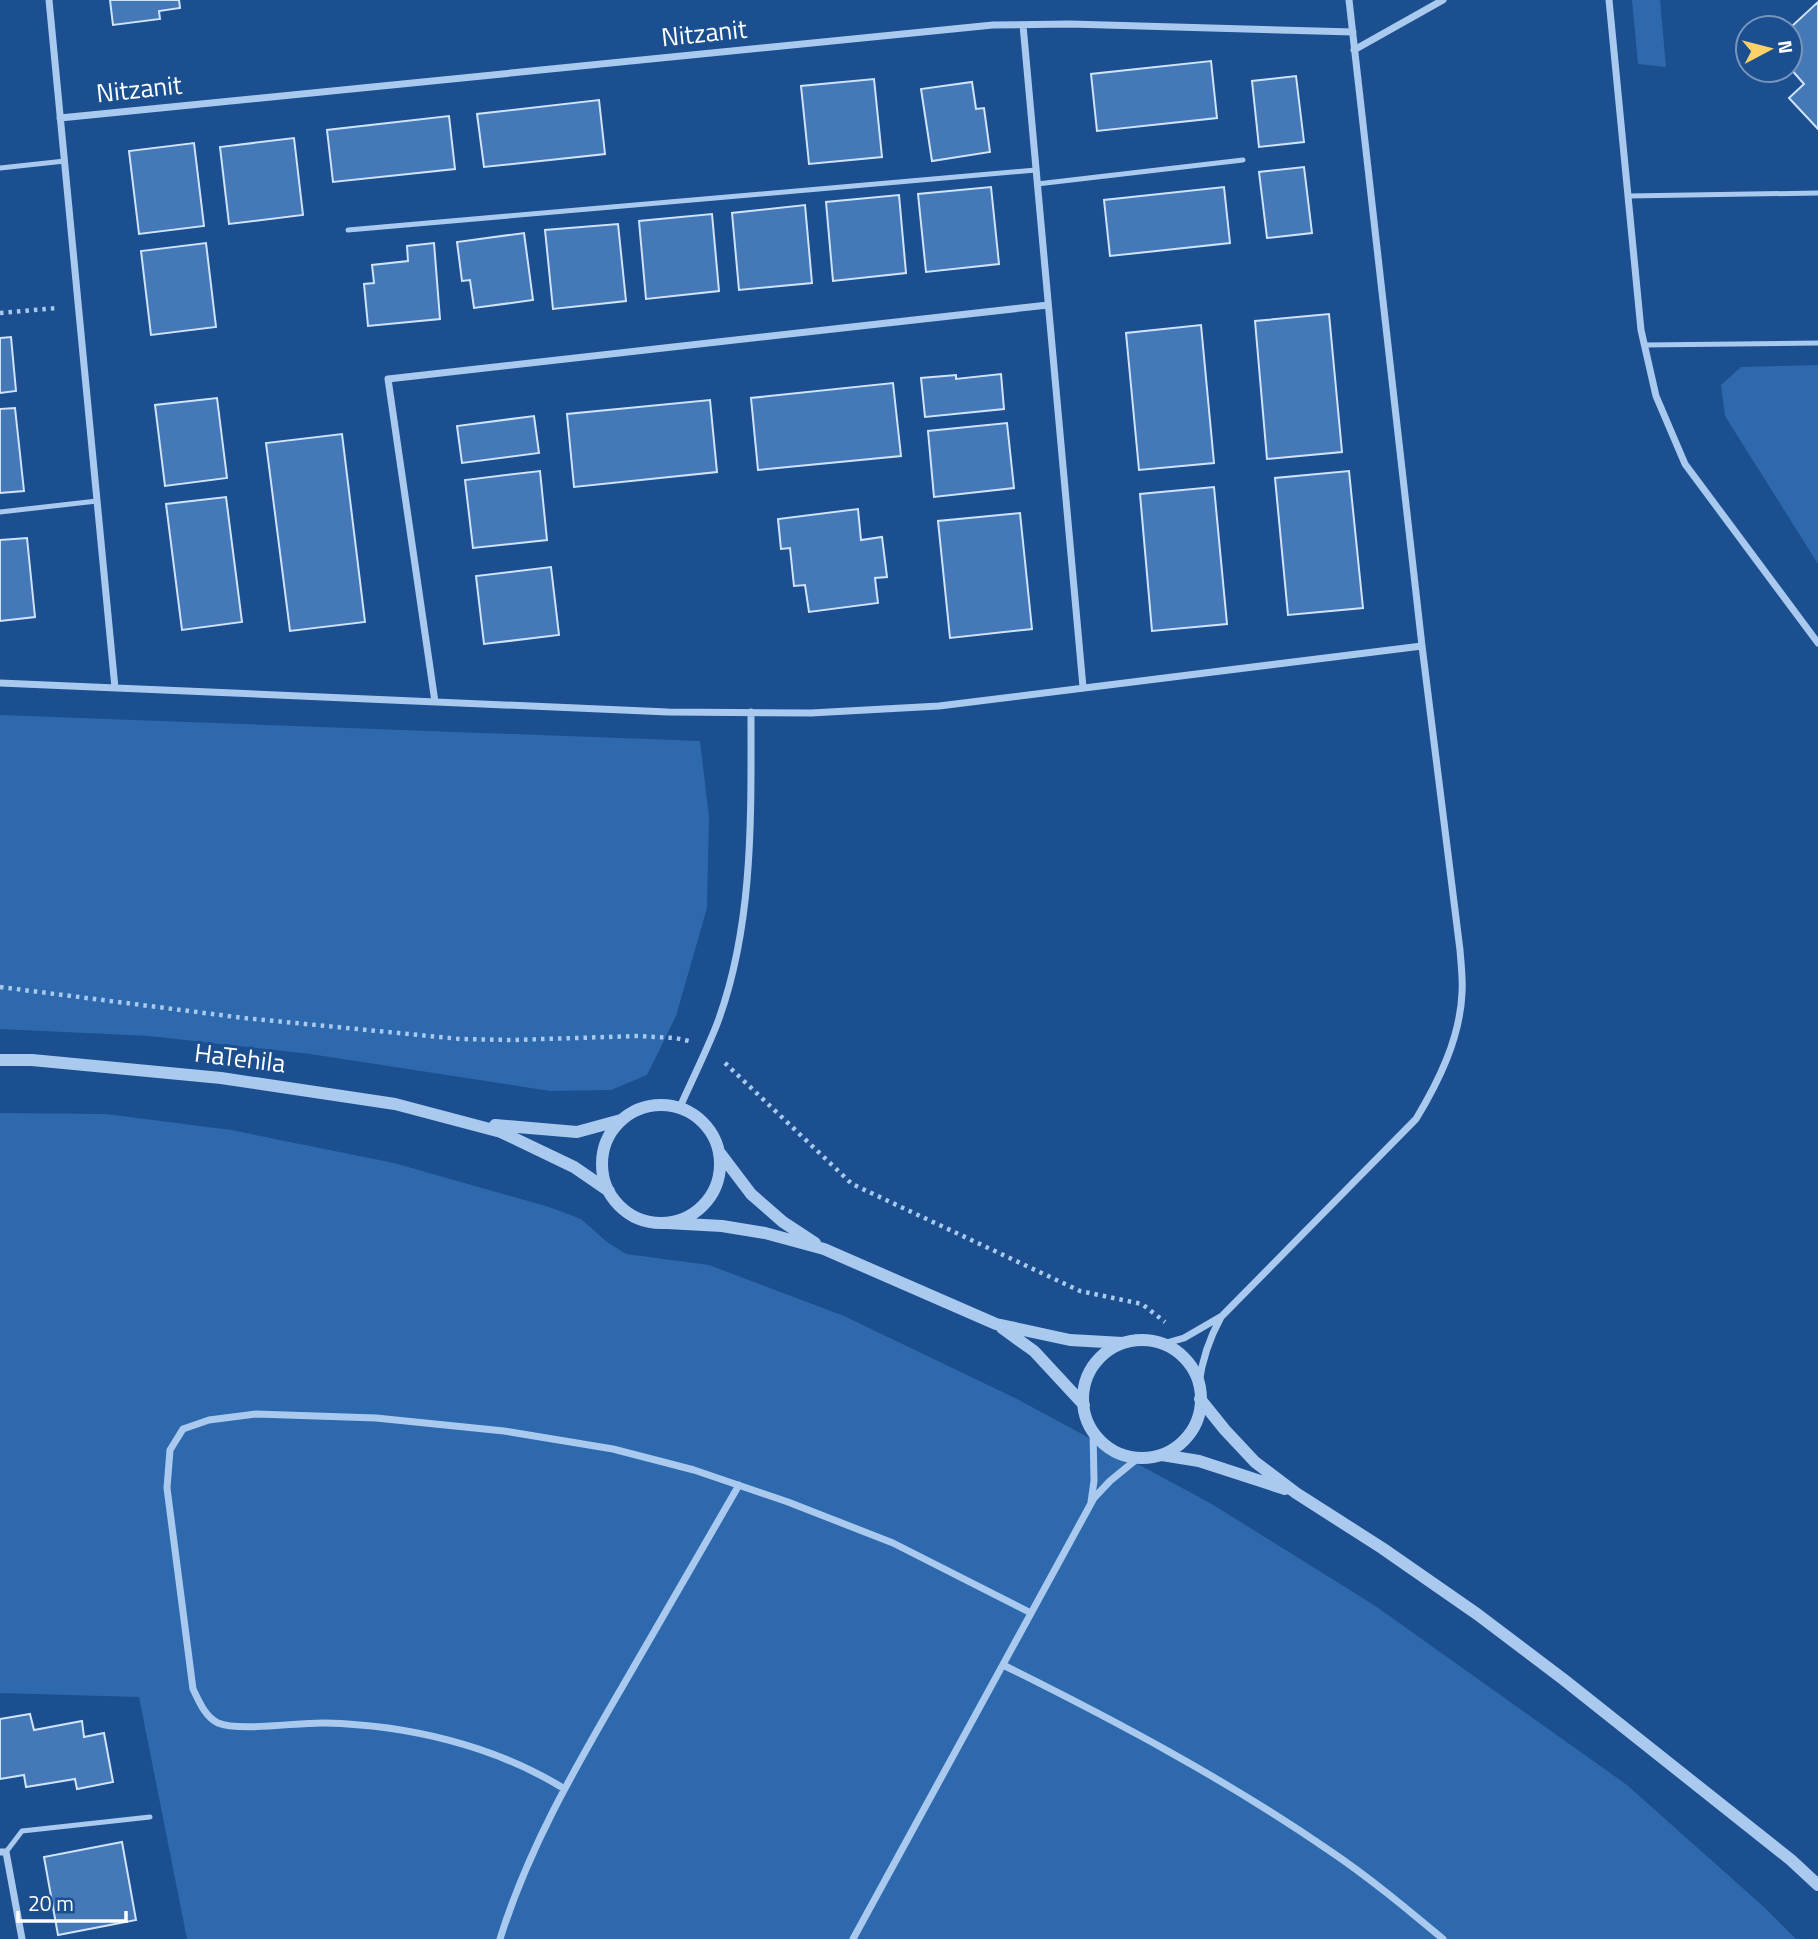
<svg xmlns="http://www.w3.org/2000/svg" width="1818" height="1939" font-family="'Titillium Web',sans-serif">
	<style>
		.green { fill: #2e69ad }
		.building { fill: #4478b7; stroke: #cfe3fa; stroke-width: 2 }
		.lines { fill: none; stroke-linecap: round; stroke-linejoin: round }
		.path { stroke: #a9c9ee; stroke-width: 4.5; stroke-dasharray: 3.5 5; stroke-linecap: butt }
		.service { stroke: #a9c9ee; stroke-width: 5 }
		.minor { stroke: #a9c9ee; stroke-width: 7 }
		.tertiary { stroke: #a9c9ee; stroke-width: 12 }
		.labels { text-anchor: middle; stroke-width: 6; stroke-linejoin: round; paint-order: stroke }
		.street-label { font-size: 26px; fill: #fff; stroke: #1b4f8f }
	</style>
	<rect width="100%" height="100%" fill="#1b4f8f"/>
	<path class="green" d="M1632,0H1660L1666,67L1638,64Z
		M1818,365V564L1725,416L1721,385L1741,367Z
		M0,715L700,741L709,817L707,908L676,1016L647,1075L611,1090L550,1091L310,1054L149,1036L0,1029Z
		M0,1113L106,1114L231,1130L394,1163L549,1207L581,1219L607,1242L626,1254L709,1265L844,1316L1017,1399L1210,1503L1374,1605L1627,1785L1765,1908L1796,1939H187L139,1697L0,1693Z"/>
	<path class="building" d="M110,0H179L180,8L159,11L160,19L113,25Z
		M1818,2V129L1789,98L1804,84L1790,68V28Z
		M1211,61L1217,118L1097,131L1091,74Z
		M1296,76L1304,142L1259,147L1252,81Z
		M874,79L882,157L809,164L801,86Z
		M972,82L976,109L984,108L990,152L932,161L921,89Z
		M599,100L605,154L484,167L477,114Z
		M449,116L455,169L333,182L327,130Z
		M294,138L303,215L229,224L220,147Z
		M194,143L204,226L139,234L129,151Z
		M1304,167L1312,233L1267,238L1259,172Z
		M991,187L999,264L926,272L918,194Z
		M1224,187L1230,243L1110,256L1104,200Z
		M899,195L906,273L833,281L826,202Z
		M805,205L812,283L739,290L732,213Z
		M712,214L719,291L646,299L639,221Z
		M618,224L626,301L553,309L545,230Z
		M524,233L533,300L474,308L470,280L462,281L457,242Z
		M206,243L216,327L151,335L141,251Z
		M434,243L440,319L368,326L364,284L374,283L372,265L408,261L407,246Z
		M1329,314L1342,452L1267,459L1255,321Z
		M1201,325L1214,463L1139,470L1126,333Z
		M11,337L16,391L0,393V338Z
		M1001,374L1004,409L925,417L921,378L956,375V379Z
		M893,383L901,456L758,470L751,398Z
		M217,398L227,478L165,486L155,405Z
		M710,400L717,472L574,487L567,414Z
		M15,408L24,491L0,493V409Z
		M534,416L539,453L462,463L457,426Z
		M1007,423L1014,488L934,497L928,431Z
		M342,434L365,622L290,631L266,443Z
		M540,471L547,540L473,548L465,480Z
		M1349,471L1363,608L1288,615L1275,478Z
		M1214,487L1227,624L1152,631L1140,494Z
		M226,497L242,622L182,630L166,504Z
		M858,509L861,540L882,537L887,577L875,578L878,603L809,612L805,585L794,586L790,548L781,549L778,519Z
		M1020,513L1032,629L950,638L938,521Z
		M27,538L35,617L0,621V540Z
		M551,567L559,635L484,644L476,576Z
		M30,1714L34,1730L82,1721L84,1737L104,1733L113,1782L77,1789L75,1779L26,1787L24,1775L0,1779V1719Z
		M122,1842L136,1920L58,1935L44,1857Z"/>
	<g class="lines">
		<path class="path" d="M0,313L58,308
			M0,987L244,1018L460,1039L513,1040L638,1036L675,1038L689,1041
			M725,1063L852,1184L1080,1291L1142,1304L1165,1322"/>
		<path class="service" d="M0,168L65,161
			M1037,184L1243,160
			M1628,196L1818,193
			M348,230L1036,170
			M1644,345L1818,343
			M0,512L97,501
			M6,1852L22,1831L150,1817"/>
		<path class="minor" d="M49,0L115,688
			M1609,0L1641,330L1656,396L1685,464L1818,643
			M1023,25L1083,687
			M1354,50L1443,0
			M60,118L993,25L1070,24L1353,32
			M0,683L668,712L811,713L939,706L1422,646
			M435,702L388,379L1048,305
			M680,1107C692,1080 706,1052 717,1024C754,925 751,816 751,712
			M1163,1344L1184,1338L1222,1316L1416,1119C1439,1081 1460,1038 1462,993C1463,979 1461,964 1460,950L1422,646L1349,0
			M1199,1384C1202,1359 1209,1339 1221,1317
			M1091,1502L1094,1481L1093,1431
			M1003,1665C1116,1721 1227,1780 1330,1851C1370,1878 1407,1909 1443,1939
			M563,1788C493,1745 407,1725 325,1723C300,1722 239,1732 218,1723C205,1717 199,1701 193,1689L167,1488L170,1450L183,1429L209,1420L256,1414L376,1418L504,1431L613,1449L694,1470L788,1502L893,1543L1031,1613
			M0,1852H6L22,1939
			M500,1939C528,1849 574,1770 621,1689C660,1621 699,1553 739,1485
			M853,1939L1094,1498L1110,1481L1138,1458"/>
		<path class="tertiary" d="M0,1060H32L221,1078L395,1104L501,1132L574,1167L609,1191
			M602 1164a59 59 0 1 1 118 0a59 59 0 1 1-118 0Z
			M495,1125L577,1132L621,1120
			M720,1153L751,1194L783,1222L815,1243
			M667,1223L722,1226L765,1233L824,1249L996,1324L1070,1340L1123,1343
			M1002,1328L1034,1351L1084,1405
			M1083 1399a59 59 0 1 1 118 0a59 59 0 1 1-118 0Z
			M1200,1399L1225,1430L1255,1462L1296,1493L1382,1548L1477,1614L1563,1679L1791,1860L1818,1885
			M1162,1455L1199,1461L1285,1489"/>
	</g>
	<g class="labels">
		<g class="street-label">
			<text transform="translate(704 33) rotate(-6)" y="9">Nitzanit</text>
			<text transform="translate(139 89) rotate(-6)" y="9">Nitzanit</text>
			<text transform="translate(240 1058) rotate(7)" y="9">HaTehila</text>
		</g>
	</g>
	<g transform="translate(1769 49) rotate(83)"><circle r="33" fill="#1b4f8f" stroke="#7695bc" stroke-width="2"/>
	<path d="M0-5L12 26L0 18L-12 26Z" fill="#ffd166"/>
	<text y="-10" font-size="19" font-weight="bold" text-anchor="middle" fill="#ffffff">N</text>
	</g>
	<path d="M18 1911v10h108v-10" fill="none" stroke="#ffffff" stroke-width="3.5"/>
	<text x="28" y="1911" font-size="21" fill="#ffffff" stroke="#1b4f8f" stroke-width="5" paint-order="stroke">20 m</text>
</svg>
